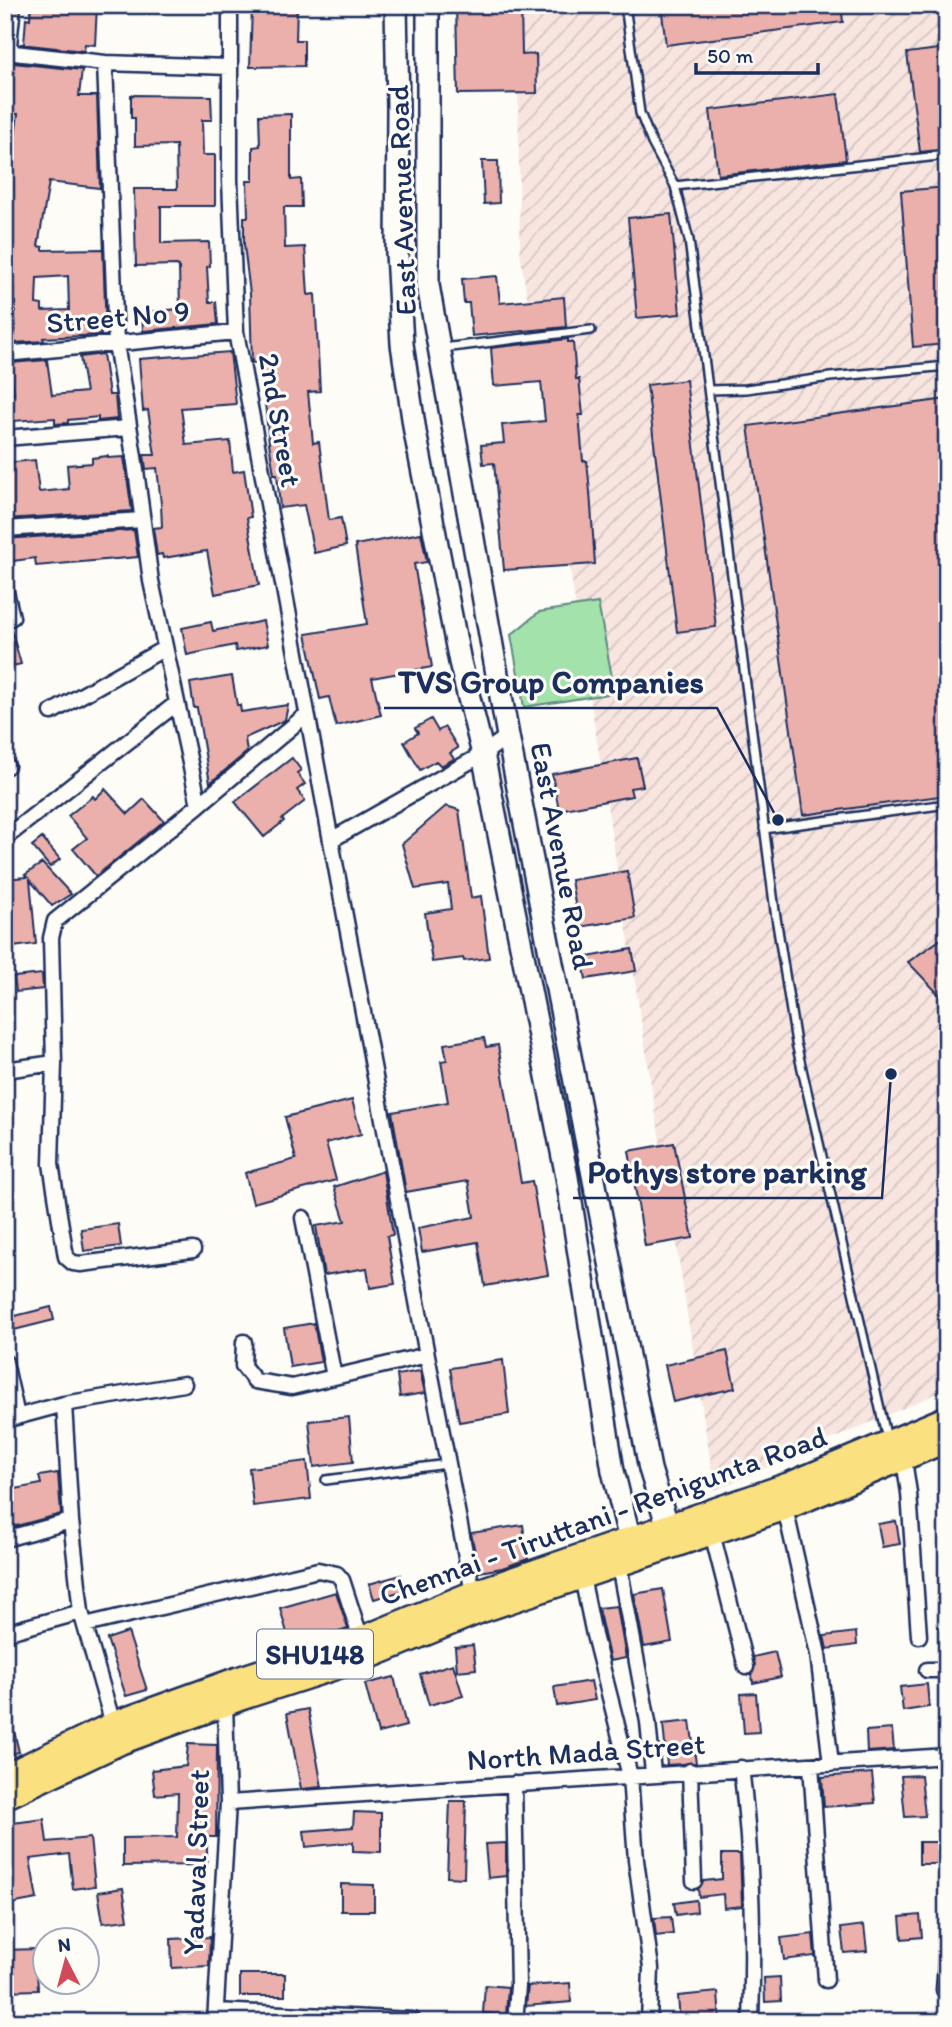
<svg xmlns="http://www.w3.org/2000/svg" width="952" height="2027" font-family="Itim,sans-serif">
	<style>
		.industrial { fill: url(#industrial-furrows) }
		.pitch { fill: #a3e2aa; stroke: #5f8884; stroke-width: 2 }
		.building { fill: #ebb0ab; stroke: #1b2f5e; stroke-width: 2; fill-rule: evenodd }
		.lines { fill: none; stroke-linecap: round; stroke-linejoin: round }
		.service-casing { stroke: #1b2f5e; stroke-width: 12 }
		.minor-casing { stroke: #1b2f5e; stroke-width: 19 }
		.secondary-casing { stroke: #1b2f5e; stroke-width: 26 }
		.primary-casing { stroke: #1b2f5e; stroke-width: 28 }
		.service { stroke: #fdfcf7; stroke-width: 7 }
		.minor { stroke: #fdfcf7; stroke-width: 14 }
		.secondary { stroke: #fdfcf7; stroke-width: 21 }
		.primary { stroke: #fbe080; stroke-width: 23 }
		.labels { text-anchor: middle; stroke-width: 6; stroke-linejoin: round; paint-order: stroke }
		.shield { fill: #fdfcf7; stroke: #5f6c8c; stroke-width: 2 }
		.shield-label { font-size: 28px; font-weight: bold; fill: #1b2f5e }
		.street-label { font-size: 30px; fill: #1b2f5e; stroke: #fdfcf7 }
		.leader { fill: none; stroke: #1b2f5e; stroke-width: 2.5 }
		.callout-dot { fill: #1b2f5e; stroke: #fdfcf7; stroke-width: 2.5 }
		.callout-label { font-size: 32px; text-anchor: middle; font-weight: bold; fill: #1b2f5e; stroke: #fdfcf7; stroke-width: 6; stroke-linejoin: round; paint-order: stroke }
	</style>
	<defs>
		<pattern id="industrial-furrows" width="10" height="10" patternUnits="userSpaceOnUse" patternTransform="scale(1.75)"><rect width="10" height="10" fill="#f8e5e0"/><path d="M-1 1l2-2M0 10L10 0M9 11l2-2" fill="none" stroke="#d4c5c3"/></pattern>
	</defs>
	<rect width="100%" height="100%" fill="#fdfcf7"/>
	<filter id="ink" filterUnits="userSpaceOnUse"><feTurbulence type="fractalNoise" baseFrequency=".0143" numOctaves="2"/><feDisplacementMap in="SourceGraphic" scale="14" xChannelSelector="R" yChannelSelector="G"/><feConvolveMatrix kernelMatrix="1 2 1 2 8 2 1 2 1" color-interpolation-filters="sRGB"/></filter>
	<g filter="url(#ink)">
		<path class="industrial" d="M517,5H947V1389L715,1490L520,252Z"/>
		<path class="pitch" d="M598,603L615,693L524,707L511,635L539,612Z"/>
		<path class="building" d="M31,5H97L95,45L85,44L84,51L20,44H24L26,18L30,19Z
			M252,5H297L296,40H304V66L250,67Z
			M456,5H521L522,55L536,54L537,93L458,94Z
			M661,5H841L843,22L666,45Z
			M947,48V149L920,152L907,53Z
			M5,57L13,63L82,70L79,96H97L100,188L49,182L38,246L43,247V250L103,249L106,332H100L101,335L43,338L44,341L14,343L15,302L5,301V187H8L18,114H5ZM68,276L69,310L42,311V305L36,304L37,278Z
			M838,94L846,160L718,175L710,110Z
			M131,95L211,96L212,120H202L203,155H215V206H161V243L209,242L210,266L207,267L209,302H216L218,324L143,331L142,312L180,309L179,267L177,265L136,266L134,189H177L176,145L135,146V118H131Z
			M291,114V180L301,179L302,207H284L285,248L305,247L308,295L315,294L320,391L308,392L313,443L319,442L329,520L341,518L346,546L314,553L304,505L280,508L277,474H274L269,443L261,362L252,363L250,294L244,245V217H248L247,181H253V147L260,146L259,115Z
			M482,161H498L499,203L484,204Z
			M947,187V344L913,347L901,191Z
			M671,214L680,314L637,318L628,218Z
			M497,276L500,303L564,297L566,327L472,336L469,303H464L462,279Z
			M568,339V342H573L576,379H579L583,415H579L583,461H587L590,492L595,564L504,570L494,463L483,464L481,445L504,443L502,425L545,421L541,382L494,386L491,348Z
			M230,352L236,404L181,408L186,445L230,441L233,472L244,470L251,517L247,518L259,585L215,594L207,551L163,558L162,554L157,555L153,528L162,527L161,504L157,468L146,469L144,455H155L148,410L143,411L139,359Z
			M103,354L109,395H115L117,419L98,421V417L68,420V423L55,424V418L13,421L11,394H14L10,363L47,360L52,395L86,392L80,357Z
			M686,380L716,627L677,632L647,385Z
			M947,399V795L803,815L748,426Z
			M108,456V458L124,457L132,511L5,519V463L35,460L39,492L69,489L67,465L92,463V458Z
			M134,530L138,557L36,566L35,558L5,562V539Z
			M421,533L427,562L414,564L432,667L372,678L381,715L336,726L329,697L320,699L306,634L367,624L355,545Z
			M263,621L268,645L236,651L235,645L187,655L182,628L211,622L213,631Z
			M11,629L21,664L5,668V631Z
			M232,676L237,705H240L241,712L288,705L285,720L245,738L247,752L210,783L197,708H194L190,683Z
			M431,719L438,731L445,727L458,748L450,753L454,759L441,766L436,761L420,770L404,742L418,733L415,728Z
			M292,758L301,770L297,773L305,784L297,790L305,801L282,819L284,821L264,837L235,802Z
			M637,758L643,786L630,788L632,796L559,810L552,774Z
			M105,789L128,814L144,799L164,821L96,876L73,849L87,838L68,816L93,796L95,799Z
			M446,806L459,810L471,898L481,896L489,958L464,961L463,958L432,962L425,913L451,909L448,884L415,889L402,844Z
			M42,838L60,859L50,867L32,846Z
			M42,863L71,894L52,906L30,880L36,944L5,948V879L27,877L25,875Z
			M627,871L635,918L579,927L571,880Z
			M947,935V1003L908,962Z
			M632,949L636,971L586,979L582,958Z
			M42,974L43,989L16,992L14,977Z
			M484,1038L486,1047L498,1045L521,1183L532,1181L548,1275L485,1286L478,1242L422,1252L418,1228L474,1217L468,1181L406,1192L392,1112L448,1102L441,1061L447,1060L444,1044Z
			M352,1100L361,1134L326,1143L336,1180L253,1203L245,1173L296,1159L285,1117Z
			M674,1143L693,1238L645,1246L629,1151Z
			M383,1171L393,1235L387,1236L395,1284L370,1288L367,1268L324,1275L316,1226L345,1221L334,1187Z
			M118,1224L121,1246L84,1251L81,1229Z
			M51,1307L54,1320L14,1330L11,1317Z
			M314,1323L321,1362L290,1367L284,1328Z
			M727,1351L735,1388L673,1402L665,1365Z
			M503,1360L509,1414L459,1422L450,1368Z
			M420,1371L425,1393L400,1397L397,1375Z
			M349,1417L353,1462L314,1467L309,1421Z
			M307,1461L311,1499L253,1506L249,1468Z
			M58,1473L61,1514L5,1529V1491L41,1484L39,1476Z
			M896,1521L900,1544L882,1547L878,1524Z
			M523,1525L528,1559L502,1568L479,1572L471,1533Z
			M401,1575L406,1590L374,1599L369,1584Z
			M663,1589L672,1642L644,1647L634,1594Z
			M336,1592L348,1629L297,1645L295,1638L289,1640L280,1608Z
			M617,1606L626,1658L610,1661L598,1608Z
			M128,1632L147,1690L126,1696L107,1639Z
			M856,1632L857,1645L827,1649L824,1636Z
			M473,1645L476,1669L457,1671L455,1647Z
			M775,1652L781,1677L753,1683L752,1675L755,1665L753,1657Z
			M453,1664L463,1696L429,1705L420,1674Z
			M394,1677L406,1726L378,1733L365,1684Z
			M591,1681L595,1700L557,1706L554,1687Z
			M927,1684L929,1707L903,1711L900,1687Z
			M756,1693L759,1732L744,1733L741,1694Z
			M308,1709L322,1787L301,1789L287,1713Z
			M10,1714L19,1752L5,1755V1715Z
			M690,1721L696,1763L667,1765L663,1724Z
			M892,1729L894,1750L867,1752L866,1731Z
			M188,1744L217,1745L216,1837H207V1865L123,1866V1838L177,1837L178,1793L155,1795L152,1770L186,1766Z
			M872,1773L875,1803L824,1807L822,1777Z
			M921,1775L925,1816L905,1817L901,1776Z
			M450,1801H466L464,1878L447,1877Z
			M354,1812L381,1813V1852L353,1851V1842L306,1847L304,1831L353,1827Z
			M44,1819L47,1842L90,1838L95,1886L73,1889L69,1854L30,1859L37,1899L5,1905V1824Z
			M919,1842H938L939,1864H919Z
			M506,1843V1876L488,1878L485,1844Z
			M722,1854H740L742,1906L724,1908L723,1894L699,1897L698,1889L704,1881L722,1879Z
			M341,1884L374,1885V1911H341Z
			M123,1888L128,1920L103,1923L98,1892Z
			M696,1900L697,1912L676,1915L674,1903Z
			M920,1915L922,1937L902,1939L900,1917Z
			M671,1917L673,1934L656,1936L654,1918Z
			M864,1925L867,1951L844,1953L841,1928Z
			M813,1934L815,1956L784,1960L781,1938Z
			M210,1937L209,1966L172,1968L171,1939Z
			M36,1949L38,1990L5,1991V1950Z
			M240,1974H285V1996H240Z
			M780,1977L781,2001L765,2002L764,1978Z
			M570,1983L571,2002L526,2006L528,1986Z
			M485,1985L508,1987L506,2015L483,2013Z
			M718,1992L720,2022H680L678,1996Z"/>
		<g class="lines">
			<g class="service-casing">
				<path id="service" d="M625,5L640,113L652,143L675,186L689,240L775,911L796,1043L887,1439
					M675,186L947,155
					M443,348L591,330
					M709,390L746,389L830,377L947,366
					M764,829L947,804
					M326,1480L447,1464"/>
			</g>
			<g class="minor-casing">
				<path id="minor" d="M13,5L9,45L14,53L105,63
					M230,5V180L236,332L427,1355L473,1593
					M230,67L105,63L116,343L135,463L151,581L199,805L307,714
					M5,354L236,332
					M5,438L128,428
					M5,529L142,520
					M5,588L12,617L5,621
					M52,712L165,648
					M5,767L7,766
					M5,838L177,703
					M331,840L483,754L508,736
					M5,1070L54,1063
					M303,1218L334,1377
					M193,1250L81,1264L73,1263L66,1257L51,1164L54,1063L51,938L55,921L199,805
					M244,1342L243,1366L255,1381L292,1387L427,1355
					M5,1362L17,1416
					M64,1404L71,1521
					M5,1420L64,1404L184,1384
					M904,1460L909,1493L919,1636
					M785,1508L818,1654L831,1764
					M712,1533L746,1667
					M5,1539L71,1521L81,1612L113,1724
					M619,1565L648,1722L653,1773
					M582,1577L594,1635L630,1776L636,1860L651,1968L649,2022
					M85,1625L318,1570L337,1574L342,1580L361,1639
					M5,1633L81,1612
					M927,1670H947
					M811,1765L826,1980
					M741,1768C752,1853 754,1936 751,2022
					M690,1771L694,1881
					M514,1784L518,1986L515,2022
					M228,1803L947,1756
					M947,1948L944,1990H947
					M216,2011L413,2020V2022
					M215,2022L228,1803L225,1704L223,1699"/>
			</g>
			<g class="secondary-casing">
				<path id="secondary" d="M396,5L398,108L397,253L402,344L415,432L460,662L483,754L567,1177L613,1471L634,1556
					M428,5V285L508,736L650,1469L672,1540"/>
			</g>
			<g class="primary-casing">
				<path id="primary" d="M5,1776L113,1724L238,1679L361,1639L473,1593L788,1485L947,1418
					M5,1797L121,1742L244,1697L368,1657L480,1611L785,1508L947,1440"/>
			</g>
			<use href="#service" class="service"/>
			<use href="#minor" class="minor"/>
			<use href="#secondary" class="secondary"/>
			<use href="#primary" class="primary"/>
		</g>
	</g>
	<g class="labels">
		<rect class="shield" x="257" y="1629.5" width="116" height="49" rx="5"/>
		<g class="shield-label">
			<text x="315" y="1664">SHU148</text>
		</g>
		<g class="street-label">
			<text transform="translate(402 200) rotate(-92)" y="10">East Avenue Road</text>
			<text transform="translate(118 317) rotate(-5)" y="10">Street No 9</text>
			<text transform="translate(280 420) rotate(80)" y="10">2nd Street</text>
			<text transform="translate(562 856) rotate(79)" y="10">East Avenue Road</text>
			<text transform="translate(603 1516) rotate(-20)" y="10">Chennai - Tiruttani - Renigunta Road</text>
			<text transform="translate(586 1752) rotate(-4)" y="10">North Mada Street</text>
			<text transform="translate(196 1862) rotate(-88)" y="10">Yadaval Street</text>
		</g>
	</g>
	<path class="leader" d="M778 820L717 708H384M891 1074L882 1198H573"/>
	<g class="callout-dot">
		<circle cx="778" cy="820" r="7"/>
		<circle cx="891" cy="1074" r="7"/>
	</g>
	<g class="callout-label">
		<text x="551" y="693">TVS Group Companies</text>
		<text x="727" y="1183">Pothys store parking</text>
	</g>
	<rect width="952" height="2027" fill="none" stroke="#fdfcf7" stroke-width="28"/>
	<rect x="14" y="14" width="924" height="1999" fill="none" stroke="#1b2f5e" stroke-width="2.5" filter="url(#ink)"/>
	<g transform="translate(66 1961) rotate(354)"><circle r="33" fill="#fdfcf7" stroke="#a3aaba" stroke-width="2"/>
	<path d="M0-5L12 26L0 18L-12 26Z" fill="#d1495b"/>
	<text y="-10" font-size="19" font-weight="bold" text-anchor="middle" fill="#1b2f5e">N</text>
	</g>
	<path d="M696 63v10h122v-10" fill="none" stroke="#1b2f5e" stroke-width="3.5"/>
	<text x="707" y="63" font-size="21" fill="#1b2f5e" stroke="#fdfcf7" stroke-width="5" paint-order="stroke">50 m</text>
</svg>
